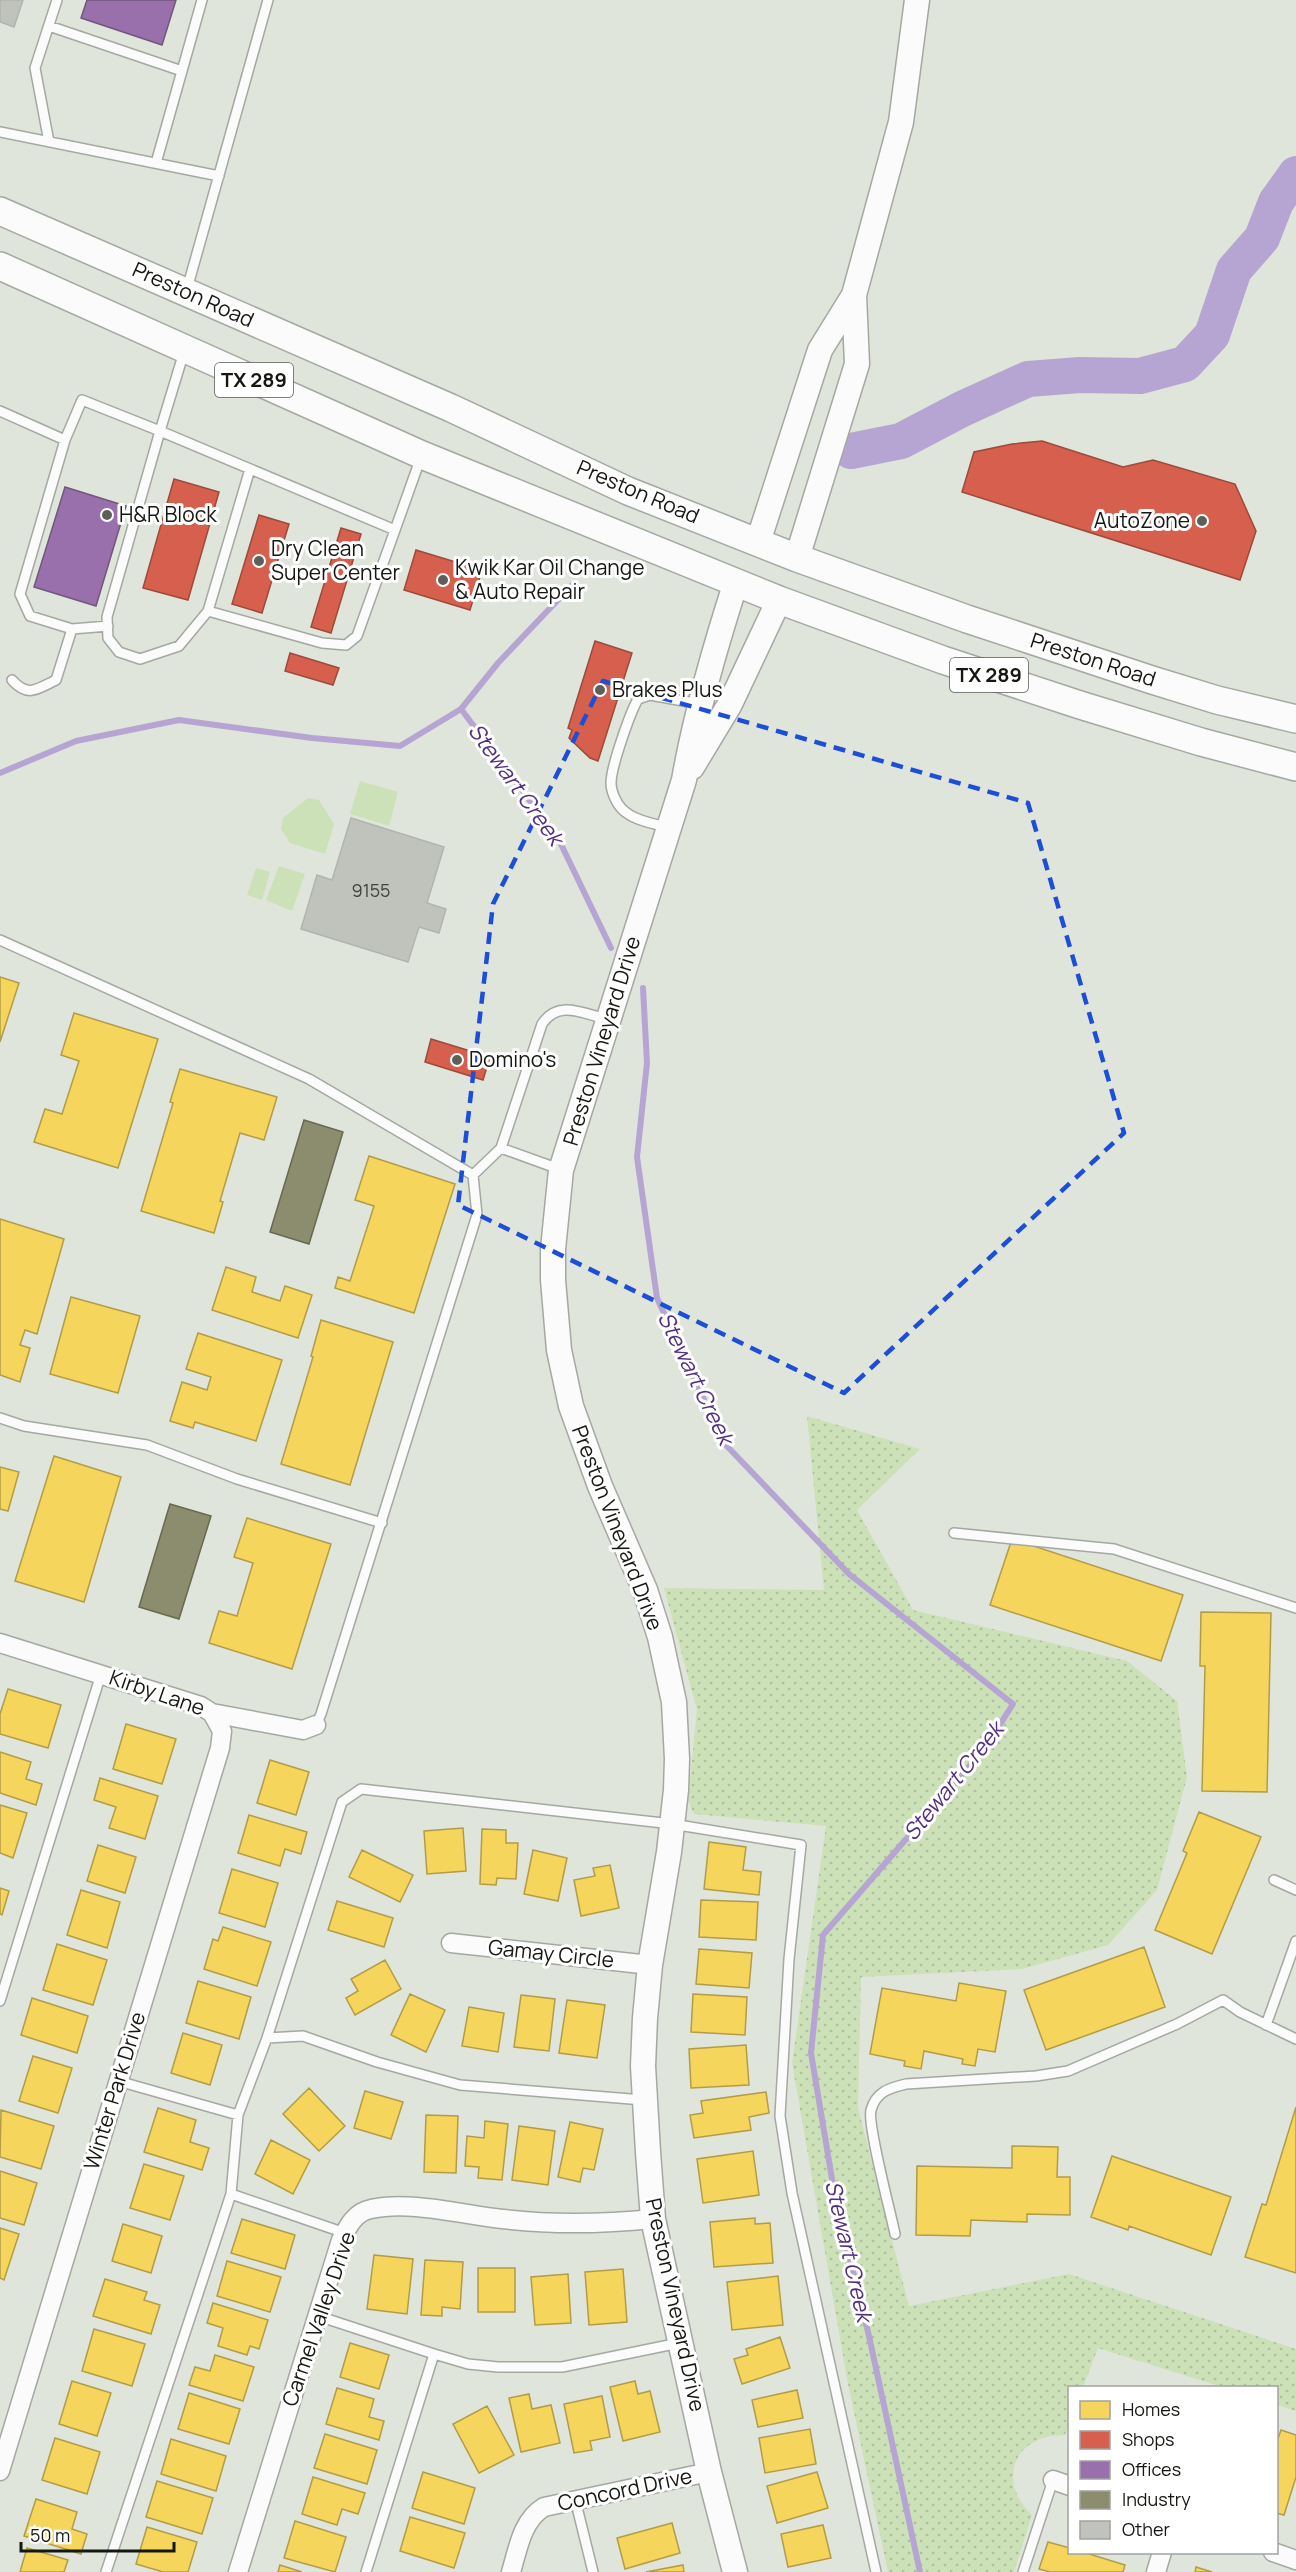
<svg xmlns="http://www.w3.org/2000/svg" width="1296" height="2572" font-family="Manrope,sans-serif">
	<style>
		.grass { fill: url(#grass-dots) }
		.park { fill: #cce1b8 }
		.homes { fill: #f6d55c; stroke: #b29c46; stroke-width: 1.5 }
		.shops { fill: #d6604d; stroke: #9c4a3b; stroke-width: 1.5 }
		.offices { fill: #9970ab; stroke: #71567d; stroke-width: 1.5 }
		.industry { fill: #8c8c6e; stroke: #686952; stroke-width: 1.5 }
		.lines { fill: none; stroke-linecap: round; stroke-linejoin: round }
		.stream { stroke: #b6a5d3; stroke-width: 6 }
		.river { stroke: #b6a5d3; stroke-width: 36 }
		.building { fill: #c0c3bc; stroke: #b1b5ae; stroke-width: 1.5 }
		.lane-casing { stroke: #a5a8a1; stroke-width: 12 }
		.street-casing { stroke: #a5a8a1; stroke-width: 21 }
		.secondary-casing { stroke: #a5a8a1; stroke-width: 27 }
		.primary-casing { stroke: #a5a8a1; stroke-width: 30 }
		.lane { stroke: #fafbfa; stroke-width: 9 }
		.street { stroke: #fafbfa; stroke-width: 18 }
		.secondary { stroke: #fafbfa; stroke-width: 24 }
		.primary { stroke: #fafbfa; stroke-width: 27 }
		.marked { fill: none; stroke: #1d4ed8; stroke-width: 4.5; stroke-dasharray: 12 8; stroke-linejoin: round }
		.poi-dot { fill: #5c6058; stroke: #fff; stroke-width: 2 }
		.labels { text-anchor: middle; stroke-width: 6; stroke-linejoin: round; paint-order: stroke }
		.number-label { font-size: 18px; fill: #40433c }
		.shield { fill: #fff; stroke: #5b5d59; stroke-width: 1.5 }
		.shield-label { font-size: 20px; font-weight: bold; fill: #151812 }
		.street-label { font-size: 21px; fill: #151812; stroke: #fff }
		.poi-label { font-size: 21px; fill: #151812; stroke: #fff; text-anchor: start }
		.water-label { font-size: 22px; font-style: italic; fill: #522f81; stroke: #fff }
	</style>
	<defs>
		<pattern id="grass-dots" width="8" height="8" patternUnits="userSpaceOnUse" patternTransform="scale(1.5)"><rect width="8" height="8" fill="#cce1b8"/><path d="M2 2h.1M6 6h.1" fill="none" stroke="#aec09d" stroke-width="1.8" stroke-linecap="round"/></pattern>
	</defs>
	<rect width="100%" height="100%" fill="#e0e5db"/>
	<path class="grass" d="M807,1416L920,1449L857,1510L913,1610L1127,1661L1177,1701L1187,1777L1157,1890L1108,1945L1022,1969L861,1977L858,2108L909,2306L1069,2274L1296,2349V2411L1277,2405L1276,2388L1222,2387L1098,2348L1083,2387L1070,2388L1069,2424L1065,2435C1015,2434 995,2480 1032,2515L1014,2572H888L848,2384L792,2063L826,1826L694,1814L688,1801L697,1710L664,1588L824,1590Z"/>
	<path class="park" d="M360,781L398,792L389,826L350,814Z
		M308,798L319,800L334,824L325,854L290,843L281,829L283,818Z
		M279,866L305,874L292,911L266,900Z
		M256,868L270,872L262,900L247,895Z"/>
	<path class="homes" d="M0,977L19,983L0,1042Z
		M74,1013L158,1039L118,1168L34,1142L45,1109L62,1114L79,1061L61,1055Z
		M180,1069L277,1097L264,1140L240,1133L220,1201L223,1202L214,1233L141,1211L173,1103L170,1102Z
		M369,1156L455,1184L414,1313L335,1288L338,1277L350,1281L374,1206L355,1200Z
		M0,1219L64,1239L37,1334L25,1330L20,1345L30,1348L20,1382L0,1375Z
		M226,1267L256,1277L252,1292L280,1301L285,1286L312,1295L298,1338L212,1310Z
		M71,1297L140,1316L118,1393L50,1374Z
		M321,1320L393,1342L350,1485L281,1464L313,1357L311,1356Z
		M198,1333L282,1360L256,1441L195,1422L193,1428L170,1421L182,1382L207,1390L211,1377L186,1369Z
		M54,1456L121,1477L84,1602L15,1581Z
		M0,1467L19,1472L8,1511L0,1509Z
		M247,1518L331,1544L292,1669L209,1643L219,1611L237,1616L253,1563L234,1557Z
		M1012,1539L1183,1595L1161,1661L990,1605Z
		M1201,1612L1271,1613L1267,1792L1202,1791L1205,1666H1200Z
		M8,1689L61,1705L48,1748L0,1734V1714Z
		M126,1724L176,1739L162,1784L113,1769Z
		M0,1752L31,1762L26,1779L42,1784L36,1805L0,1793Z
		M270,1760L309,1772L296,1815L257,1803Z
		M100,1778L158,1796L145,1839L109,1828L116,1807L94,1800Z
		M0,1805L27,1813L13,1858L0,1853Z
		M1199,1812L1261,1837L1212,1954L1155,1930L1187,1853L1183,1851Z
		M249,1815L307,1832L301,1854L285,1849L280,1866L238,1853Z
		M463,1828L466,1871L427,1874L424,1831Z
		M482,1829L506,1830V1843H518L516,1879L497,1878L496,1885L480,1884Z
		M709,1842L746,1847L743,1870L761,1872L759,1895L704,1889Z
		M98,1845L136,1857L125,1893L87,1881Z
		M362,1850L413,1875L400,1902L349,1877Z
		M533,1850L567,1858L558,1901L524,1894Z
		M610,1865L619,1908L581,1916L574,1880L595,1876L593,1868Z
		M232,1869L278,1883L265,1927L219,1913Z
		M0,1888L9,1891L2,1915L0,1914Z
		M81,1890L120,1902L107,1948L67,1935Z
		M701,1900L758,1902L756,1940L699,1937Z
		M337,1901L393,1918L384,1947L328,1930Z
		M223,1927L271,1942L257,1986L204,1969L213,1939L218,1941Z
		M57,1944L107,1960L93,2005L43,1990Z
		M1144,1947L1165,2007L1046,2050L1024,1990Z
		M699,1949L752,1953L749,1988L696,1984Z
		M385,1960L401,1989L355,2015L346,1998L358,1991L351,1979Z
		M198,1981L251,1997L239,2039L186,2023Z
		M959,1983L1006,1991L995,2052L978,2049L975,2066L962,2064L963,2059L924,2051L921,2069L904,2066L905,2061L870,2054L882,1988L956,2001Z
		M410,1994L445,2010L426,2052L391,2035Z
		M693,1994L747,1997L745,2035L691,2032Z
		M521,1995L555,1999L549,2051L514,2047Z
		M32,1998L88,2016L77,2053L21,2035Z
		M567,2000L605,2005L597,2058L559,2053Z
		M469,2007L504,2013L498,2052L462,2046Z
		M183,2033L222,2045L210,2085L171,2073Z
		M746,2045L749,2085L691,2088L689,2049Z
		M33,2056L72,2068L58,2113L19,2101Z
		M309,2088L345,2126L319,2151L283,2114Z
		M365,2091L403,2102L391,2139L354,2128Z
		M766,2092L769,2113L749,2117L751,2130L694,2138L690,2115L703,2113L701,2101Z
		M1296,2107V2273L1245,2257L1262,2204L1266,2205Z
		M158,2108L196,2120L190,2142L209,2148L202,2170L144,2152Z
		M1,2110L54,2126L41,2169L0,2157Z
		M426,2115L458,2116L456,2173L424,2172Z
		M485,2121L508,2124L502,2180L478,2178L479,2167L465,2166L467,2136L484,2138Z
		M570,2122L603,2129L594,2170L583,2168L580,2182L558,2177Z
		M519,2126L555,2131L548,2185L512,2180Z
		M271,2140L310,2160L293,2194L255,2174Z
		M1012,2146L1058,2147L1057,2177H1070V2215L1027,2214V2222L971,2220L970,2236L916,2235L917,2166L1012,2168Z
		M753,2151L759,2195L703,2203L697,2159Z
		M1112,2156L1231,2197L1211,2255L1129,2226L1128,2230L1091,2217Z
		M144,2164L184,2176L170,2220L130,2208Z
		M0,2171L37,2183L24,2225L0,2218Z
		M755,2218V2224L770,2223L773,2263L714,2267L710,2222Z
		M242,2219L295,2235L285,2269L231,2253Z
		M123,2224L162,2236L151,2273L112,2261Z
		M0,2228L19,2234L4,2280L0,2278Z
		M374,2255L413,2259L407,2314L367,2309Z
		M425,2260L463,2262L460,2309L442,2307V2316L421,2315Z
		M227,2261L281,2277L270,2312L217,2296Z
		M478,2268H515V2312H478Z
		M623,2269L627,2322L589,2325L585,2272Z
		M568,2274L571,2323L535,2325L531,2277Z
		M778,2276L783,2325L732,2330L727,2282Z
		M105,2279L147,2292L144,2300L160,2305L151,2334L93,2316Z
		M213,2303L268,2320L259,2349L250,2346L247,2355L218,2346L223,2328L207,2323Z
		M94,2329L145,2344L132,2386L82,2371Z
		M780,2337L790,2368L742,2384L734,2359L748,2355L746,2349Z
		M350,2343L389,2355L379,2389L340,2377Z
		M215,2355L254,2367L243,2401L189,2385L195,2367L210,2371Z
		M72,2381L111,2393L97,2436L59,2424Z
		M635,2381L638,2394L650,2391L660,2432L623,2441L610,2387Z
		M337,2388L374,2399L369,2417L384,2421L379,2440L326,2424Z
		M797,2390L803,2418L758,2427L752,2400Z
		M189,2393L240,2409L229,2444L178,2429Z
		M529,2394L532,2409L551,2405L560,2443L521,2452L509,2398Z
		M602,2396L610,2437L590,2441L592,2450L574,2453L564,2404Z
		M487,2406L514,2455L479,2473L453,2424Z
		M810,2429L816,2464L765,2473L759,2438Z
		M1281,2430L1296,2435V2477L1284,2515L1276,2513V2444Z
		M325,2434L377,2450L367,2484L314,2468Z
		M55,2438L100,2452L87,2494L42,2480Z
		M171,2439L226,2456L216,2491L161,2474Z
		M423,2472L475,2488L464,2524L412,2508Z
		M817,2472L828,2508L777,2523L767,2486Z
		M313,2477L365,2493L358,2514L342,2509L337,2525L302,2514Z
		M157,2481L213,2498L202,2534L146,2517Z
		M36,2499L77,2512L72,2529L87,2534L81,2554L24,2536Z
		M410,2517L465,2533L454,2568L400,2551Z
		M295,2521L346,2537L335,2572L284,2558Z
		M672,2523L680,2553L625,2569L617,2538Z
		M823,2525L831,2558L788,2567L781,2534Z
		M147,2527L197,2542L188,2572H163L136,2564Z
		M1048,2542L1070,2548V2552H1083L1125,2565L1123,2572H1050L1039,2569Z
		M27,2548L68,2560L64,2572H20Z
		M280,2565L302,2572H278Z
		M683,2565L684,2572H646Z
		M1196,2567L1212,2572H1195Z"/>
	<path class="shops" d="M1042,441L1123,467L1153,460L1235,484L1256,531L1240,580L962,492L974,452L1012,444Z
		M174,479L219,492L188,600L143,588Z
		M259,515L289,524L262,613L232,604Z
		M341,528L361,534L331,633L311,627Z
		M416,550L482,570L470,610L404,590Z
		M595,641L632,653L598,761L590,758L569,738L572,730L568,728Z
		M290,653L339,668L333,685L285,671Z
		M431,1039L490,1057L483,1080L425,1062Z"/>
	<path class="offices" d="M87,0H176L162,45L81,18Z
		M65,487L126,506L96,606L34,587Z"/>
	<path class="industry" d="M304,1120L343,1132L309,1244L270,1232Z
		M170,1504L211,1516L179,1619L139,1607Z"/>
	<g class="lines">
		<path class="stream" d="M461,709L558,838L611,948
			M0,773L76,741L179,720L312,738L400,746L461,709L498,663L574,583
			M643,988L647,1063L637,1157L657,1298L724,1443L849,1574L1013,1704L985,1748L823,1935L811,2053L836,2203L869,2336L920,2572"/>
		<path class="river" d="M851,451L901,441L962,409L1028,379L1080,375L1140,376L1185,364L1212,335L1234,270L1262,238L1276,202L1296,174"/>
	</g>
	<path class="building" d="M0,0H23L14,27L0,22Z
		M351,818L444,847L427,903L446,909L439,933L419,927L408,962L301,929L317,875L332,880Z"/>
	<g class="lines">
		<g class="lane-casing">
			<path id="lane" d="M49,26L182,71
				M0,132L219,176
				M49,142L35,68L57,0
				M156,163L202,0
				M187,289L268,0
				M184,352L160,431L395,530L421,457
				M0,411L65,440L82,400L160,431L107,617L108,638L119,652L140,659L179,646L208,611L250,469
				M208,611L322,643L346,645L357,636L395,530
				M72,629L108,626
				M12,680C28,698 37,689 56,680L72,629L30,616L20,594L65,440
				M669,828C653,823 634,821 622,809C616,803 611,791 611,783C611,767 630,713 638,699L650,695L700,704
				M0,940L309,1079L473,1175
				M501,1148L559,1169
				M0,1418L24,1426L147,1445L237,1479L382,1523
				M954,1533L1114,1549L1296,1608
				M316,1725L321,1714L477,1215L473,1175L501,1148L542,1024C558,1000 582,1013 606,1019
				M1274,1880L1296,1890
				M0,2001L101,1674
				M1266,2025L1296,1941
				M267,2038L342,1802L361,1789L672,1824L801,1845L789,1959L780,2116L792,2193L876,2572
				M118,2081L238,2115L267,2038L303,2036L377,2062L460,2085L643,2100
				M238,2115L231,2194L345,2233
				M895,2234C891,2214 867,2124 871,2110C876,2092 889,2088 906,2084L1036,2076L1068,2071L1177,2024L1223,2000L1240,2012L1296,2039
				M318,2316L434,2354L468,2364L498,2367H562L679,2343
				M575,2499L593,2572
				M106,2572L231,2194
				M366,2572L434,2354
				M1023,2572L1053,2480"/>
		</g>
		<g class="street-casing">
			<path id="street" d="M0,1643L201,1706L212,1713L303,1730L316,1725
				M451,1943L650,1965
				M0,2471L220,1748L222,1731L212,1713
				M1053,2480L1070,2486
				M1273,2552L1296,2560
				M238,2572L341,2240C348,2226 355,2212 371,2209C410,2200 463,2215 503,2219C553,2225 603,2224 653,2219
				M511,2572C518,2549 522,2520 544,2507L709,2472
				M1156,2572L1162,2552"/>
		</g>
		<g class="secondary-casing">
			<path id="secondary" d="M758,542L820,350L854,295L901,122L917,0
				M797,558L857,364L854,295
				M692,767L730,704L779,600
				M735,2572L709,2472L653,2219L648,2152L643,2066L645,2018L650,1965L669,1852L676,1790L677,1759L674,1702L660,1637L645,1590L600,1486L571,1406L559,1350L553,1280V1249L561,1170L684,780C696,712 715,647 736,582"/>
		</g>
		<g class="primary-casing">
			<path id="primary" d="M0,211L451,408L628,491L797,558L967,619L1152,680L1217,700L1296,719
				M0,266L422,455L779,600L943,660L1080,705L1201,742L1296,767"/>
		</g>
		<use href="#lane" class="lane"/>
		<use href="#street" class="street"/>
		<use href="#secondary" class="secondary"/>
		<use href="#primary" class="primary"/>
	</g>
	<path class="marked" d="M603,681L1028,803L1124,1133L844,1393L458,1205L493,904Z"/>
	<g class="poi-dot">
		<circle cx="107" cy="515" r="6"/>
		<circle cx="1202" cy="521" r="6"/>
		<circle cx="259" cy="561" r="6"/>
		<circle cx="443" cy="580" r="6"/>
		<circle cx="600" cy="690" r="6"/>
		<circle cx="457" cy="1060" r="6"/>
	</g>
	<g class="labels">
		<g class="number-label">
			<text x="371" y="897">9155</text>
		</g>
		<g class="shield">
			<rect x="215" y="363" width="78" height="34" rx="4.5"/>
			<rect x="950" y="658" width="78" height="34" rx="4.5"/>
		</g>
		<g class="shield-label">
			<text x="254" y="387">TX 289</text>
			<text x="989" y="682">TX 289</text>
		</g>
		<g class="street-label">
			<text transform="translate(193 295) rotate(24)" y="7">Preston Road</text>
			<text transform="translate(638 492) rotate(23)" y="7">Preston Road</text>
			<text transform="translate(1093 660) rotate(18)" y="7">Preston Road</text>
			<text transform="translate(602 1041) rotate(-73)" y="7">Preston Vineyard Drive</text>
			<text transform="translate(617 1528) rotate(69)" y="7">Preston Vineyard Drive</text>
			<text transform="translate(157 1693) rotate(19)" y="7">Kirby Lane</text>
			<text transform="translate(551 1954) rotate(6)" y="7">Gamay Circle</text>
			<text transform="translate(115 2091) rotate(-73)" y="7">Winter Park Drive</text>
			<text transform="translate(675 2305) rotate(78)" y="7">Preston Vineyard Drive</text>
			<text transform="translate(319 2319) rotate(-71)" y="7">Carmel Valley Drive</text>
			<text transform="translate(625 2490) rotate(-12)" y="7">Concord Drive</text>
		</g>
		<g class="poi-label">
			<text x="119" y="522">H&amp;R Block</text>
			<text x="1190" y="528" text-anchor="end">AutoZone</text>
			<text x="271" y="556">Dry Clean<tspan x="271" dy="24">Super Center</tspan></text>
			<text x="455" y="575">Kwik Kar Oil Change<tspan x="455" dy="24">&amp; Auto Repair</tspan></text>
			<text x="612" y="697">Brakes Plus</text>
			<text x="469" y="1067">Domino's</text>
		</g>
		<g class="water-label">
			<text transform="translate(516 784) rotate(54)" y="8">Stewart Creek</text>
			<text transform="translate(696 1378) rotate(64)" y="8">Stewart Creek</text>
			<text transform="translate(953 1781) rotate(-51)" y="8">Stewart Creek</text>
			<text transform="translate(849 2251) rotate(77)" y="8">Stewart Creek</text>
		</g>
	</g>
	<rect x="1068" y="2386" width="210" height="168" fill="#ffffff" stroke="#a1a3a0" stroke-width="1.5"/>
	<rect x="1080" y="2401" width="30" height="18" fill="#f6d55c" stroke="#a1a3a0" stroke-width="1.5"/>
	<text x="1122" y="2416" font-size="18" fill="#151812">Homes</text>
	<rect x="1080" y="2431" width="30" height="18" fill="#d6604d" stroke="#a1a3a0" stroke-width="1.5"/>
	<text x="1122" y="2446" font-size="18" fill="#151812">Shops</text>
	<rect x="1080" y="2461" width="30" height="18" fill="#9970ab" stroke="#a1a3a0" stroke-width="1.5"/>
	<text x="1122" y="2476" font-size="18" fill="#151812">Offices</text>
	<rect x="1080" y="2491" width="30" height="18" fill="#8c8c6e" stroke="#a1a3a0" stroke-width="1.5"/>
	<text x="1122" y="2506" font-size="18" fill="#151812">Industry</text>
	<rect x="1080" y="2521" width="30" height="18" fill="#c0c3bc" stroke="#a1a3a0" stroke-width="1.5"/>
	<text x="1122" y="2536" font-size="18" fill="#151812">Other</text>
	<path d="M21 2542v9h153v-9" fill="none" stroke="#151812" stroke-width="3"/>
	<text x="30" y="2542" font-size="18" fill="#151812" stroke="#ffffff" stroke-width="4.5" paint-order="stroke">50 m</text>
</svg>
